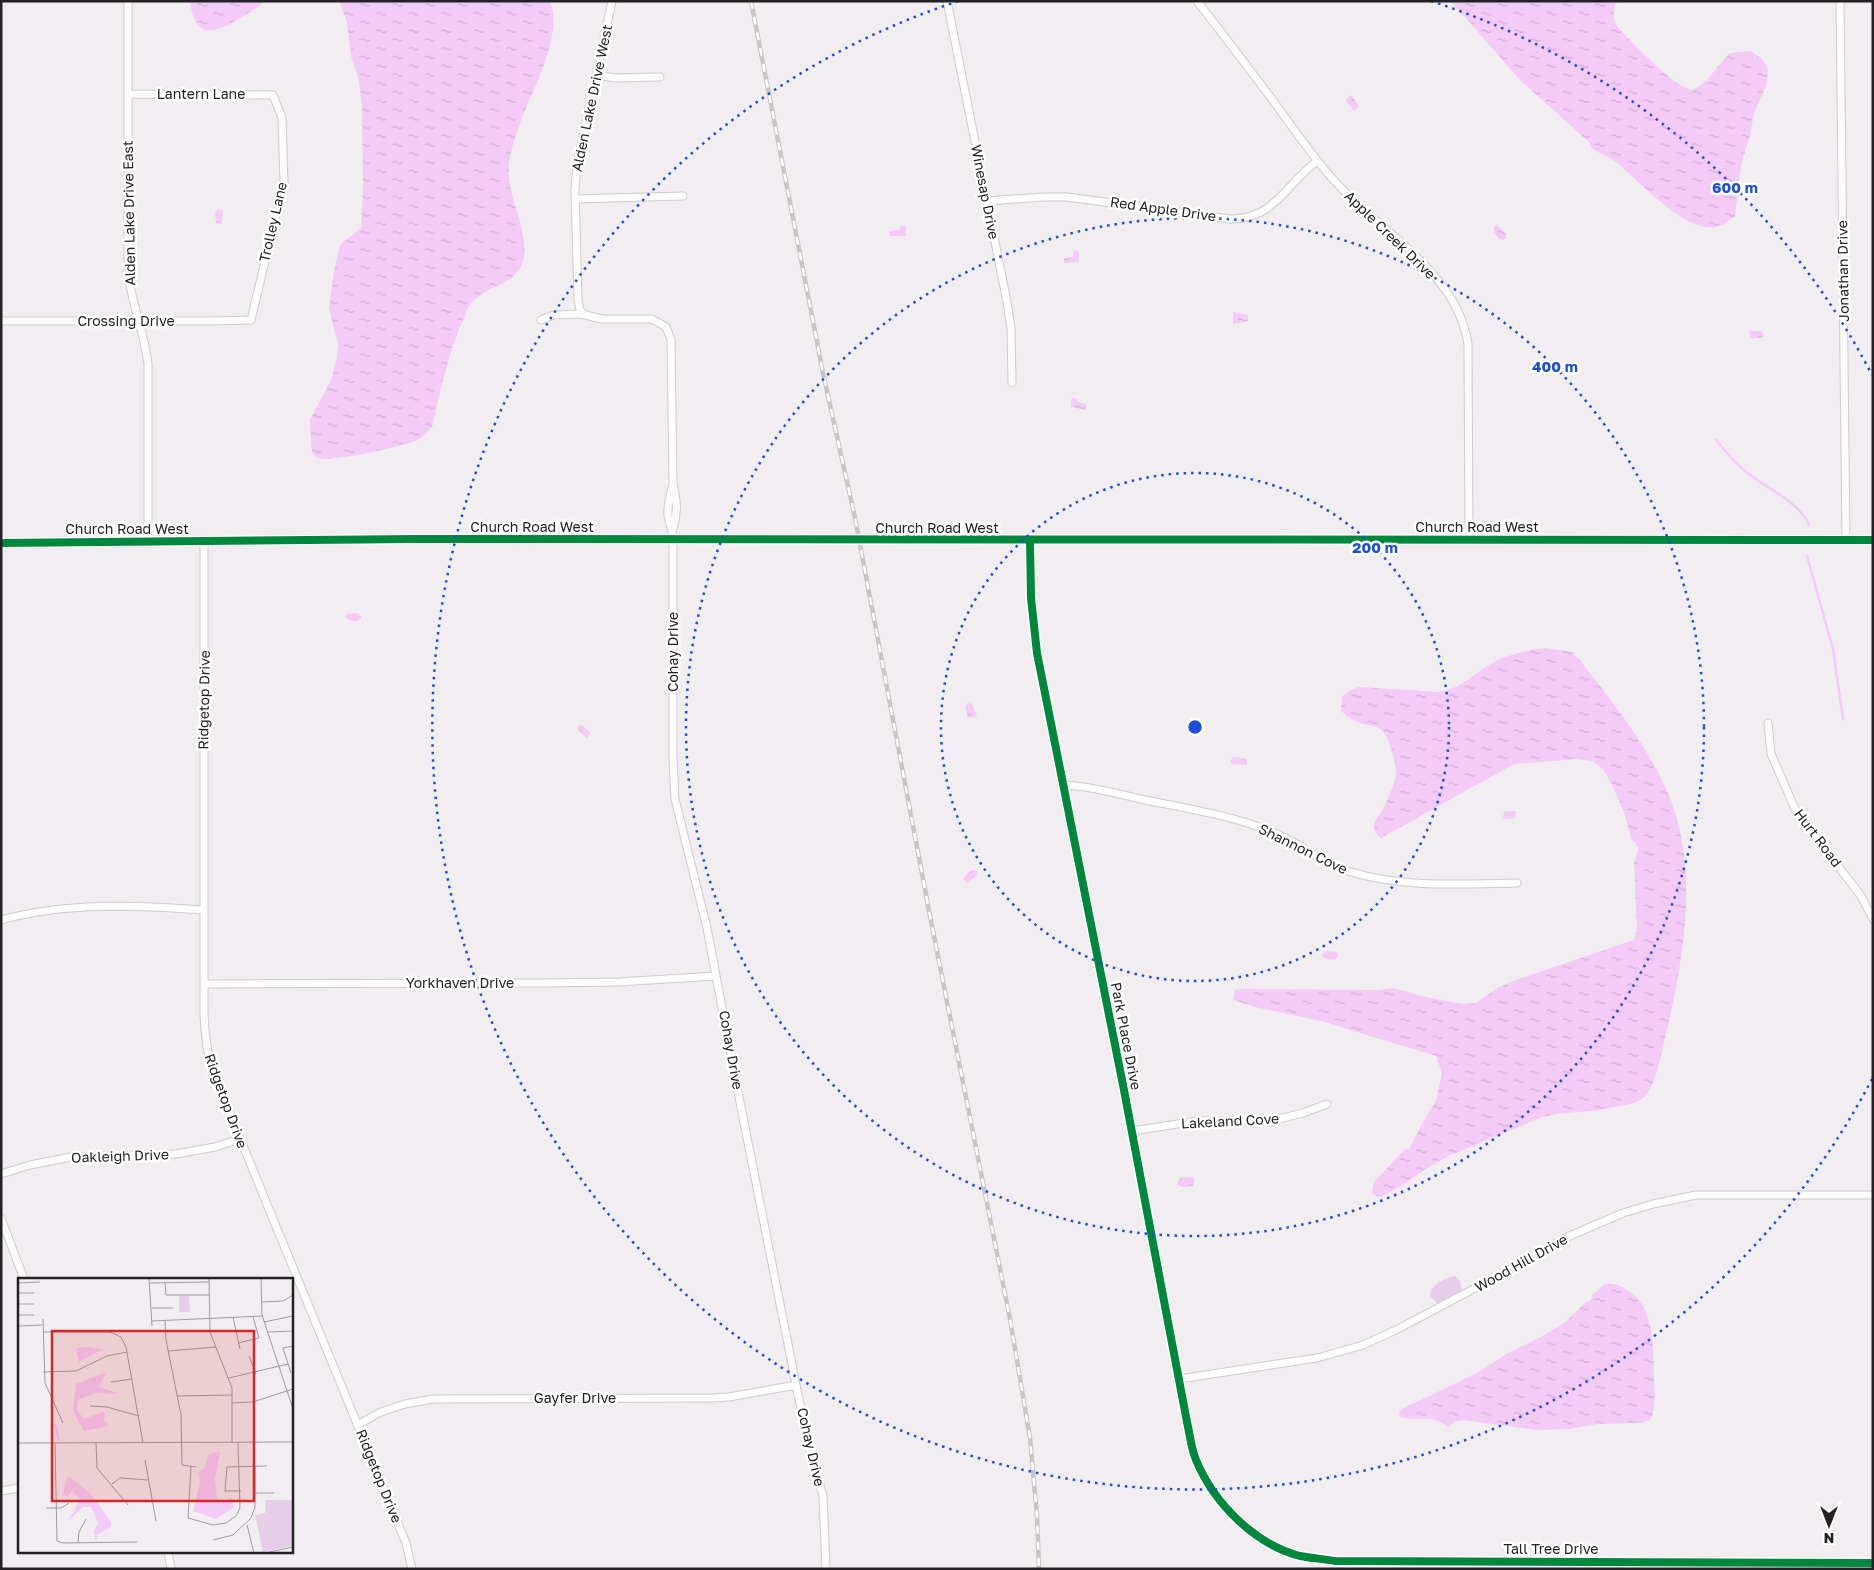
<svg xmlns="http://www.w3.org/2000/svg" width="1874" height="1570" font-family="'Golos Text',sans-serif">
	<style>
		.green { fill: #e7cee8 }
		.water { fill: url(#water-ripples) }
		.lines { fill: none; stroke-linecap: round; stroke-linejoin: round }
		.stream { stroke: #f4caf7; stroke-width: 2.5 }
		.minor-casing { stroke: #cfcbcf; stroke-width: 9 }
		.tertiary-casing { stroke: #cfcbcf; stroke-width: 11 }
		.minor { stroke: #fdfcfd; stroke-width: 7 }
		.tertiary { stroke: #fdfcfd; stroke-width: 9 }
		.rail-casing { stroke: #c6c6c6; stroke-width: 4.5 }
		.rail { stroke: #fff; stroke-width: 2.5; stroke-dasharray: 8; stroke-linecap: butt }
		.cycleway-casing { stroke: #fff; stroke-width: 11 }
		.cycleway { stroke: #00873e; stroke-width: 8 }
		.ring { fill: none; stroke: #1d4ed8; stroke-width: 2.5; stroke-dasharray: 2.5 5 }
		.labels { text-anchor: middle; stroke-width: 5; stroke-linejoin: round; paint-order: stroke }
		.street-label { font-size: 14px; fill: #232124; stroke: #fff }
		.inset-river { fill: none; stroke: #f4caf7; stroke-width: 2.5 }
		.inset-road { fill: none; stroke: #9f9b9f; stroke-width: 1 }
		.view { fill: #d62828; fill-opacity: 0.15; stroke: #d62828; stroke-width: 2.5 }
		.inset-edge { fill: none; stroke: #232124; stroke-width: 2.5 }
		.centre { fill: #1d4ed8; stroke: #fff; stroke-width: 2.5 }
		.ring-label { font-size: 15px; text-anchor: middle; font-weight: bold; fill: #1d4ed8; stroke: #fff; stroke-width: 5; stroke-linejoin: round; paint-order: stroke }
	</style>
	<defs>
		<pattern id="water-ripples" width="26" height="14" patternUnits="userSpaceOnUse" patternTransform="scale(1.25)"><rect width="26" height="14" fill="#f4caf7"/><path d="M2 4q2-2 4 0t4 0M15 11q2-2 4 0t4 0" fill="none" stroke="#d1add4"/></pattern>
	</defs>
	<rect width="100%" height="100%" fill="#f1edf1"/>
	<path class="green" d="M1455,1276L1460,1281L1462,1291L1438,1304L1430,1296C1430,1285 1445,1278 1455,1276Z"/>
	<path class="water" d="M189,1H264L261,5C249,12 213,40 200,27C193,21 192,10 189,1Z
		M339,1H550C562,32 539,77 527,106C519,124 512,144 509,163C504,192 533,238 522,264C513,286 489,284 472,302C468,306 466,313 464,318C448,353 440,391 432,427C427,432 423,437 417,440C404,447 336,460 322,459C317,458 315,456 312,453L310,420L332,378L337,357L338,344L329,309L334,272L340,245L361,228L363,187L362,108L359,80L351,56L347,22Z
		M1451,1H1617C1613,11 1612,18 1618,28C1630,39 1681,96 1695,89C1707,84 1720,62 1730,53L1751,51L1763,60L1768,70L1767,84L1754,113L1750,135L1741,165L1735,216C1728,221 1723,226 1714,227C1683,232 1639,180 1616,162C1607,155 1598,154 1590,146V143L1520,80Z
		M1351,95L1359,106L1354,111L1345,100Z
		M218,209L223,211L222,224L216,223L215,212Z
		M1497,225L1506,234V238L1503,240L1499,239L1494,232V227Z
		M901,226L906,227V236H890V231L899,230Z
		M1074,250L1079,252V262L1064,263V258L1073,257Z
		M1233,312L1248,315V321L1233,324Z
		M1749,331H1762L1764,336L1761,338H1750Z
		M1072,398L1077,399L1078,402L1086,404V410L1071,407Z
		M356,613L359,614L361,617L358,621H352L346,618L347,614Z
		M1544,648L1572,652L1578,658C1607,695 1637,732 1659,774C1700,850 1687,940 1669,1021C1664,1040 1657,1088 1642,1099C1635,1104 1627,1105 1620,1106C1606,1109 1592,1111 1578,1112C1568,1113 1558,1113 1548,1116C1534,1119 1522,1126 1509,1131C1483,1142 1456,1151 1432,1165C1414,1176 1399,1190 1379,1197L1372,1194L1374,1182L1405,1149H1409L1428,1113L1436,1101L1442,1073L1436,1056L1325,1022L1255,1007L1233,1000L1235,990L1240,989L1377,990L1394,988L1421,996L1462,1004L1476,1003L1499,987L1516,980L1634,940L1637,931L1634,862L1639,848L1631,838L1624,812L1611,783L1603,769L1593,761L1577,759L1514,764L1381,838C1367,826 1377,820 1383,809C1387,801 1396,781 1396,773C1396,764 1390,743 1386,736C1380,724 1372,727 1360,723C1353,721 1347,716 1341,711L1342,697L1349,691L1359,687L1439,692C1461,689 1473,674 1491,664C1508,654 1526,651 1544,648Z
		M968,703L972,704L977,715L975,718L968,717L965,706Z
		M582,725L590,733L587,738L577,729L580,725Z
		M1233,757L1247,759V765L1232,764L1230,761Z
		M1515,811L1516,812L1515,818L1504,819L1503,818L1504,812Z
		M976,870L977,876L966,883L963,878L971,871Z
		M1325,951L1337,952L1338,957L1334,960L1324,958L1322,955Z
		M1192,1177L1195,1179L1193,1186L1182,1187L1177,1184L1180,1178Z
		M1605,1284C1613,1283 1620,1285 1627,1290C1655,1307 1653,1345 1654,1375C1654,1389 1657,1408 1650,1420L1642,1423L1598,1424L1568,1429L1537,1430L1464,1420L1456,1421L1448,1427C1430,1413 1421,1422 1400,1417L1399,1412L1402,1409L1479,1372L1508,1353L1539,1338L1564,1323L1585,1303L1591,1300L1592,1295Z"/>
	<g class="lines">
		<path class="stream" d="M1716,440C1725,451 1734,462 1745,471C1764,487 1800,502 1809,525
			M1807,556L1833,649L1843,719"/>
		<g class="minor-casing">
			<path id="minor" d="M128,1V269C130,302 145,332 148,365V542
				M947,1L1007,302L1011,328L1012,383
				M1197,1C1222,33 1247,66 1271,98C1291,125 1309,152 1331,177C1376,230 1457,270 1468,344L1469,540
				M1840,1L1846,540
				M596,75L615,78L660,77
				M575,199L683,196
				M986,201L1044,197H1067L1230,219C1274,220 1286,184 1317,161
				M584,314L580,310L578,300L575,190L577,164L612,1
				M541,320L553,315L581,314L602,319H652L666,327L671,340L673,484C677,500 678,513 673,529
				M1,321H213L251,320L284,182L282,118L273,95L128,94
				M673,484C670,495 667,506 668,516C670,525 673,530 673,540V759L675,799L707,928L738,1092L807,1440L823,1496L826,1569
				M1030,541L1031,598L1037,653L1123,1085L1187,1422C1190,1435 1191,1448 1196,1460C1214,1503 1254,1544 1300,1556C1311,1558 1323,1559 1335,1561L1873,1563
				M204,542V1009C204,1032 207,1053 214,1075L406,1543L412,1569
				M1768,723L1771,754L1796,811L1861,896L1873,919
				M1063,785C1091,786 1118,794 1145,800C1190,809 1235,816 1277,834C1303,845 1324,864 1351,872C1404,888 1462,884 1517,883
				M1,920C66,902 138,905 204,910
				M204,984L544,983L618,982L716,976
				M1132,1131L1197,1121H1271L1303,1113L1327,1104
				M1,1174L30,1165L71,1157L176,1154L215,1147L240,1139
				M1,1218L24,1279
				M1179,1379L1317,1358L1363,1345L1396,1330L1498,1276L1565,1238L1623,1213L1653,1204L1696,1195H1873
				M357,1425L381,1412L405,1404L433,1399L712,1398L729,1397L796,1385
				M1,1491L19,1488
				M168,1551L171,1569"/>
		</g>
		<g class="tertiary-casing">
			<path id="tertiary" d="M1,543L414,539L1873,540"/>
		</g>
		<use href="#minor" class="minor"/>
		<use href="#tertiary" class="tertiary"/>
		<g class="rail-casing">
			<path id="rail" d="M751,1L823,373L855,518L930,916L1010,1319L1030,1438L1037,1516L1039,1569"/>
		</g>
		<use href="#rail" class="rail"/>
		<g class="cycleway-casing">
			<path id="cycleway" d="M1030,541L1031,598L1037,653L1123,1085L1187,1422C1190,1435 1191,1448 1196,1460C1214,1503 1254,1544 1300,1556C1311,1558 1323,1559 1335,1561L1873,1563
				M1,543L414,539L1873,540"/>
		</g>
		<use href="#cycleway" class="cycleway"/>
	</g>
	<g class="ring">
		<circle cx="1195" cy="727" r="254"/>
		<circle cx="1195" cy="727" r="509"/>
		<path d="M1872 1079A763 763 0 1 1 959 1M1431 1A763 763 0 0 1 1872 375"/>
	</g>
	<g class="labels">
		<g class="street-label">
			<text x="201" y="99">Lantern Lane</text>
			<text transform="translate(592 98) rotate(-78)" y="5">Alden Lake Drive West</text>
			<text transform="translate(985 192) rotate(79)" y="5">Winesap Drive</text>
			<text transform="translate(1163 209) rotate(8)" y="5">Red Apple Drive</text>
			<text transform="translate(129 213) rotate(-91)" y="5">Alden Lake Drive East</text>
			<text transform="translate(273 222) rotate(-77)" y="5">Trolley Lane</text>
			<text transform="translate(1390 235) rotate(44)" y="5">Apple Creek Drive</text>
			<text transform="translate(1843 271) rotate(-91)" y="5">Jonathan Drive</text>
			<text x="126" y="326">Crossing Drive</text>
			<text x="532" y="532">Church Road West</text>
			<text x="1477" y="532">Church Road West</text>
			<text x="937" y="533">Church Road West</text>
			<text x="127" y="534">Church Road West</text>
			<text transform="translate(673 652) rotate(-90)" y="5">Cohay Drive</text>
			<text transform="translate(204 700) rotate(-89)" y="5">Ridgetop Drive</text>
			<text transform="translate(1818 838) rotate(53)" y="5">Hurt Road</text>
			<text transform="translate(1303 849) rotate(26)" y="5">Shannon Cove</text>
			<text x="460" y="988">Yorkhaven Drive</text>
			<text transform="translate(1126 1036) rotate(79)" y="5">Park Place Drive</text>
			<text transform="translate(731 1050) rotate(80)" y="5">Cohay Drive</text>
			<text transform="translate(226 1101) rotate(70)" y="5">Ridgetop Drive</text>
			<text transform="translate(1230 1121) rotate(-3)" y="5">Lakeland Cove</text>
			<text transform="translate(120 1156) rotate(-2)" y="5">Oakleigh Drive</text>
			<text transform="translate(1521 1263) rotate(-29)" y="5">Wood Hill Drive</text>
			<text x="575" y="1403">Gayfer Drive</text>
			<text transform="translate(811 1447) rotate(77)" y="5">Cohay Drive</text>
			<text transform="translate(379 1476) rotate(68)" y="5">Ridgetop Drive</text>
			<text x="1551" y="1554">Tall Tree Drive</text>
		</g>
	</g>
	<g transform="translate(18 1278)">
		<rect width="275" height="275" fill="#f1edf1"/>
		<path d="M248,222H275V268L245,274L237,237L247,235Z" fill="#e7cee8"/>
		<path d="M161,18H171L172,34H161Z" fill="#e7cee8"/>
		<path d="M70,69L85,71L61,84L58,70ZM88,94L81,109L103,116L77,115L60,122L59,132L66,141L87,133L86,143L91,148L66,153L55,133L58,106ZM202,174L197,201L199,221L202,225L214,220L216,229L198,241L175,233L182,205L180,195L186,190L191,176ZM52,199L72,215L93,244V249L79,257L78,264L76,253L80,245L73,229H65L51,242L62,221L54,213L49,218L45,216L49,200Z" fill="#f4caf7"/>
		<path class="inset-river" d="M37,146L41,163"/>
		<path class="inset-road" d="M131,0L134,48M191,0L192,54L214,110V165M243,0L244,37L275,131M0,5L22,4M132,5L191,4M147,5L148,17H191M0,15H16M243,24L265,23L275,17M0,26H16M134,30H155M0,37H16M215,39L222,71M25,41L27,105L45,145M134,43L245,38M147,43L148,62L163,137L164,187L178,189M246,44L275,38M0,48L24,47M25,54H92L103,59L108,69L125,165M250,54L275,53M220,65L241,60L235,39M150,73L198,69M231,78L238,96M25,94L58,93L89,78L109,74M273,95L265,70L275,68M211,100L270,86M93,104L114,101M159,118L214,117M214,125L235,124L275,111M72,128L89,129L121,138M0,165L275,164M37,165L39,263L45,265L119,264M78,165L79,190L110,227M127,182L138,243M173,189L170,240L195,247L208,245L218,238L222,230L220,165M94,206L102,200L130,202M223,213H207L209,189L249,188M237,215H256M28,230H43L51,225M229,247L236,275M195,262L215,257L233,240L237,229V189M60,265L61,254L68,241M247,275L275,269"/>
		<path class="view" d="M34,53H236V223H34Z"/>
		<rect width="275" height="275" class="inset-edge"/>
	</g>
	<circle cx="1195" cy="727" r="8" class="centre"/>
	<g class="ring-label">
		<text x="1735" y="193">600 m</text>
		<text x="1555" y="372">400 m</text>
		<text x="1375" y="553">200 m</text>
	</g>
	<rect width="1874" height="1570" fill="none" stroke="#232124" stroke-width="5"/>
	<g transform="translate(1829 1525) rotate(180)" stroke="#ffffff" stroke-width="4" paint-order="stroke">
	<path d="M0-4L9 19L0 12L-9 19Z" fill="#232124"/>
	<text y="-8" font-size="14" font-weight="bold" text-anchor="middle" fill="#232124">N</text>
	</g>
</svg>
